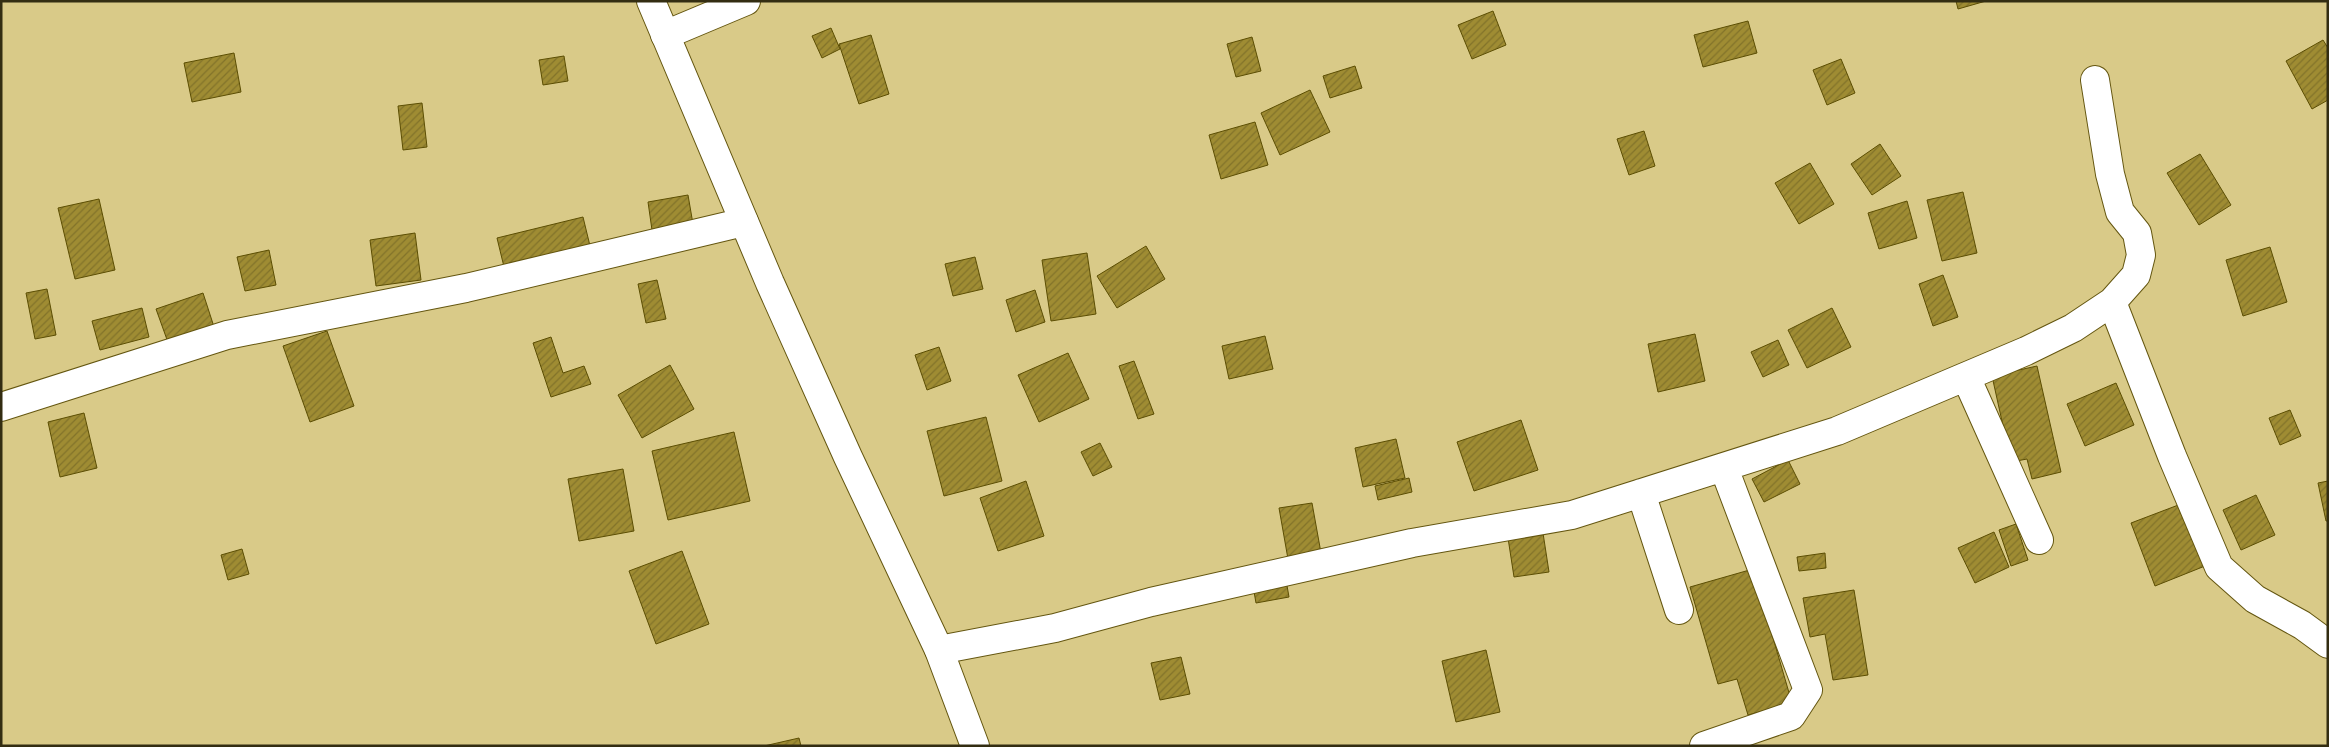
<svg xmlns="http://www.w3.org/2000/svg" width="2329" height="747" font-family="Quicksand,sans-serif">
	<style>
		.building { fill: url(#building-hatch); stroke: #5c4e03 }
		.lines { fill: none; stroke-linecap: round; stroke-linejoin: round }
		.street-casing { stroke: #645610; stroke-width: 30 }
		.secondary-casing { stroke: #645610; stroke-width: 30 }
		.street { stroke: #fff; stroke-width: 28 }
		.secondary { stroke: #fff; stroke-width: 28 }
	</style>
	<defs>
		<pattern id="building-hatch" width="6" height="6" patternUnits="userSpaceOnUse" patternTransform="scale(1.25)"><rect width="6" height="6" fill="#9f8c33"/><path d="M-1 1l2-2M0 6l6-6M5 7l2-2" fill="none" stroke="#82732a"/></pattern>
	</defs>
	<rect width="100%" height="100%" fill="#d9ca88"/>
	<path class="building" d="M1956,1H1986L1958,9Z
		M1493,11L1506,45L1472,59L1458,25Z
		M1748,21L1757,53L1703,67L1694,35Z
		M831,28L840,49L822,58L812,36Z
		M871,35L889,94L859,104L839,44Z
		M1252,37L1261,71L1236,77L1227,44Z
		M2323,40L2328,48V100L2312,109L2286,61Z
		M234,53L241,92L192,102L184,63Z
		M564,56L568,81L543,85L539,60Z
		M1841,59L1855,93L1827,105L1813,70Z
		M1355,66L1362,88L1330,98L1323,76Z
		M1310,90L1330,132L1280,155L1261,113Z
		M422,103L427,147L403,150L398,106Z
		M1255,122L1268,165L1221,179L1209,135Z
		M1644,131L1655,166L1629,175L1617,139Z
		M1880,144L1901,176L1872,195L1851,164Z
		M2200,154L2231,205L2199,225L2167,173Z
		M1810,163L1834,204L1799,224L1775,183Z
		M1963,192L1977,253L1942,261L1927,200Z
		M688,195L693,224L652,230L648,202Z
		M99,199L115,270L75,279L58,208Z
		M1907,201L1917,238L1879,249L1868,213Z
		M583,217L591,250L505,271L497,238Z
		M415,233L421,280L376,286L370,240Z
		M1146,246L1165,279L1117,308L1097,276Z
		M2270,247L2287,302L2243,316L2226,260Z
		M269,250L276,285L245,291L237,257Z
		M1087,253L1096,314L1051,321L1042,260Z
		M975,257L983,289L953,296L945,264Z
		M1943,275L1958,317L1933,326L1919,284Z
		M657,280L666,319L646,323L638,284Z
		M47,289L56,335L35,339L26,293Z
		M1035,290L1045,322L1016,332L1006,300Z
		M203,293L216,333L170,348L156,309Z
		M142,308L149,337L100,350L92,321Z
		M1832,308L1851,347L1807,368L1788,330Z
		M327,331L354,406L310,422L283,346Z
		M1695,334L1705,381L1658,392L1648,344Z
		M1265,336L1273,369L1229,379L1222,346Z
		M551,337L563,373L584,366L591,384L551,397L533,343Z
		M1778,340L1789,365L1763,377L1751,352Z
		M939,347L951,381L927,390L915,355Z
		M1068,353L1089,399L1039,422L1018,375Z
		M1134,361L1154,414L1138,419L1119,366Z
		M670,365L694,409L642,438L618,395Z
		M2037,366L2061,472L2032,479L2027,459L2011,462L1992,376Z
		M2116,383L2134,425L2085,446L2067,404Z
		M2290,410L2301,436L2280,445L2269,418Z
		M84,413L97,468L60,477L48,422Z
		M986,417L1002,481L944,496L927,431Z
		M1521,420L1538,470L1474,491L1457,442Z
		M734,432L750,501L668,520L652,451Z
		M1396,439L1405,478L1363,487L1355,448Z
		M1100,443L1112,467L1093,476L1081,452Z
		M1788,460L1800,484L1764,502L1752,479Z
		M623,469L634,531L579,541L568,479Z
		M1409,478L1412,492L1378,500L1375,486Z
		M1026,481L1044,536L998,551L980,498Z
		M2328,481V521H2326L2318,483Z
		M2256,495L2275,535L2241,550L2223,510Z
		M1312,503L1321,553L1288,559L1279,508Z
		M2181,504L2205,566L2155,586L2131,523Z
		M2016,524L2028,560L2011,566L1999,530Z
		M1994,532L2009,567L1975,583L1958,548Z
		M1543,533L1549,572L1514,577L1508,538Z
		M242,549L249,574L228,580L221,555Z
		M682,551L709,624L656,644L629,571Z
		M1825,553L1826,568L1799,571L1797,557Z
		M1753,569L1792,703L1748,715L1737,679L1718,684L1690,587Z
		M1286,580L1289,597L1256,603L1253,586Z
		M1854,590L1868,675L1833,680L1825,634L1810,637L1803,598Z
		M1486,650L1500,712L1456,722L1442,661Z
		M1181,657L1190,694L1160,700L1151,663Z
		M799,738L801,746H764Z"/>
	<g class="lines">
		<g class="street-casing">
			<path id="street" d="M665,35L746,1
				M2112,302L2172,456L2219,567L2255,599L2302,625L2328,644
				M1966,377L2039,540
				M1,407L227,335L466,288L744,222
				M1641,493L1679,610
				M939,650L1055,628L1151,602L1412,543L1572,515L1837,431L2026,351L2073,328L2112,302L2136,275L2141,255L2137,233L2120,212L2110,174L2095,80
				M1704,746L1791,716L1808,690L1724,468"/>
		</g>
		<g class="secondary-casing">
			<path id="secondary" d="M651,1L770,283L848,457L939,650L975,746"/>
		</g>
		<use href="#street" class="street"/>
		<use href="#secondary" class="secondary"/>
	</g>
	<rect width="2329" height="747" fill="none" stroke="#332d12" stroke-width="5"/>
</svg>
